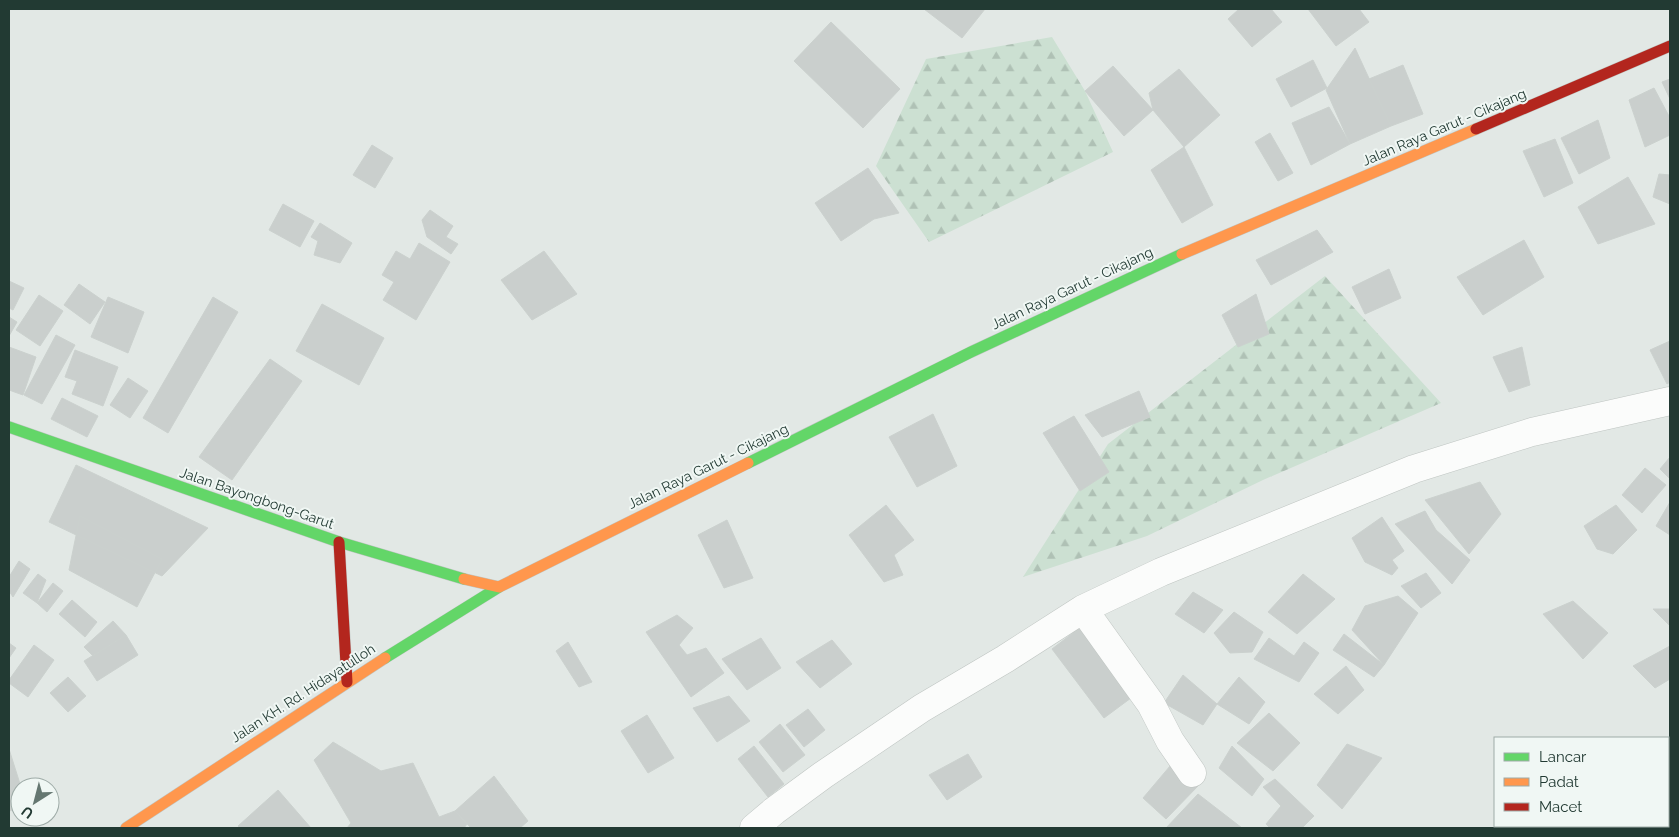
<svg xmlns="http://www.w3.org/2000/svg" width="1679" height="837" font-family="Raleway,sans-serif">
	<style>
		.forest { fill: url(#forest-firs) }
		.building { fill: #cacfcd; stroke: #cbd1ce }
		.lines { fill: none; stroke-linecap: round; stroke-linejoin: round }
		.street-casing { stroke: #bfc5c2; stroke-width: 29 }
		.fast-casing { stroke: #bfc5c2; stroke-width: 12 }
		.slow-casing { stroke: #bfc5c2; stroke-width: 12 }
		.jam-casing { stroke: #bfc5c2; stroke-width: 12 }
		.street { stroke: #fbfcfb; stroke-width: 28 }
		.fast { stroke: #63d668; stroke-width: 11 }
		.slow { stroke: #ff974d; stroke-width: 11 }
		.jam { stroke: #b3261e; stroke-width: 11 }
		.labels { text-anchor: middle; stroke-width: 4; stroke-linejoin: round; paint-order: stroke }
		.street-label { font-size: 14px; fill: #223a33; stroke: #f0f7f4 }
	</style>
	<defs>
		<pattern id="forest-firs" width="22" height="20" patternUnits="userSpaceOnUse" patternTransform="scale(1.25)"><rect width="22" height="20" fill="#cce0d2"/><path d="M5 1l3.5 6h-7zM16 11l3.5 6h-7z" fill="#afc1b5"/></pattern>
	</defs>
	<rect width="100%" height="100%" fill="#e2e8e5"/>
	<path class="forest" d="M1052,37L1085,91L1113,152L929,242L876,166L926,59Z
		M1325,276L1441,403L1263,480L1147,536L1023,577L1108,444Z"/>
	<path class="building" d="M924,9H985L962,38Z
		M1239,9H1271L1282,22L1252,47L1228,19Z
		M1308,9H1359L1369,22L1336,46Z
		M831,22L900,89L863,128L794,61Z
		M1355,48L1391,126L1350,144L1326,90Z
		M1313,60L1327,88L1291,107L1276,79Z
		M1403,65L1423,114L1391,126L1369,79Z
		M1113,66L1153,110L1124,136L1085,91Z
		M1179,69L1220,115L1184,147L1153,110L1149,93Z
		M1670,79V99L1662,82Z
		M1654,88L1670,118V135L1645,147L1629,100Z
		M1329,107L1350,144L1311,165L1292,123Z
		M1598,120L1610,158L1579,174L1561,138Z
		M1270,133L1293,173L1278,181L1255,142Z
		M1555,139L1573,183L1544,197L1523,151Z
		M372,145L393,158L375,188L353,175Z
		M1184,147L1213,205L1182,223L1151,170Z
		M868,168L899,213L874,219L841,241L815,203Z
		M1659,174L1670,175V204L1653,197Z
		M1628,177L1655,224L1598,244L1578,207Z
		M283,204L314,221L300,247L269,230Z
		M430,210L453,226L446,237L458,244L451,254L427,237L422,220Z
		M320,223L352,243L340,263L314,255L318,241L311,237Z
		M1317,230L1333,252L1271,285L1256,260Z
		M1524,240L1544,277L1483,315L1457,277Z
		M419,243L450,262L416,320L383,300L394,282L382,275L396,251L410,259Z
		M544,251L577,294L532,320L501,280Z
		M1389,269L1401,298L1365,314L1352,287Z
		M9,281L24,288L13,310L9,308Z
		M79,284L105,302L90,324L64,305Z
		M1256,294L1269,334L1238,347L1222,315Z
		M39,295L63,311L40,346L16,330Z
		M108,297L144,312L128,353L91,337Z
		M213,297L238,312L168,433L143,418Z
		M322,304L384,338L359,385L296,351Z
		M9,317L17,322L9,336Z
		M56,335L75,345L42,404L24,395Z
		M1670,341V382L1667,384L1650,350Z
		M9,347L36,357L23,395L9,390Z
		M1522,347L1530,385L1509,392L1493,357Z
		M75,350L118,367L103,406L72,394L77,381L65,377Z
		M270,359L302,381L232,480L199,457Z
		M128,378L148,391L130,418L110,405Z
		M1139,391L1150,417L1102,437L1085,415Z
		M62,398L98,416L87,437L51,419Z
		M933,414L957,466L917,487L889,437Z
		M1074,416L1109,472L1080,491L1043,433Z
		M1670,457V479L1660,469Z
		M76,465L208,528L162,576L49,522Z
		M1645,468L1666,485L1642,513L1622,495Z
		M1480,482L1501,514L1469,554L1425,500Z
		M1670,502V535L1656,526Z
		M886,505L914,540L894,555L903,575L884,582L849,535Z
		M1616,505L1637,530L1613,554L1597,549L1584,526Z
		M1425,511L1436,530L1470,560L1452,584L1395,524Z
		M80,516L162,559L137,607L69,570Z
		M1382,517L1404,551L1392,560L1398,568L1392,575L1365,562L1352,538Z
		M727,520L753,578L724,588L698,535Z
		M19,561L30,569L13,597L9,591V577Z
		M1426,573L1441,593L1421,608L1401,586Z
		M38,574L46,580L37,603L23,593Z
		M1303,574L1335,599L1297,634L1268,612Z
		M53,583L63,591L47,612L37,603Z
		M1193,592L1223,610L1204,633L1175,614Z
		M1398,596L1418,613L1384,665L1352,630L1365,606Z
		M72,600L97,622L85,637L59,614Z
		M1573,601L1608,633L1583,659L1543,614Z
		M1653,609H1670V626Z
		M1234,612L1263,632L1252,652L1230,653L1214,633Z
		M677,615L693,628L679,645L687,655L706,648L724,673L691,697L646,632Z
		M113,621L126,635L93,656L84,647Z
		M1082,626L1135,695L1104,718L1052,649Z
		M1344,634L1384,665L1374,677L1333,650Z
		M126,635L138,655L97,681L84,661Z
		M761,638L781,668L747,690L722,659Z
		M1269,638L1294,656L1304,642L1319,653L1299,682L1254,659Z
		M832,640L852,664L820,688L796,662Z
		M568,642L592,682L579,687L556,651Z
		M9,643L16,648L9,658Z
		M34,645L54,660L28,697L9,683V680Z
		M1670,646V679L1655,688L1633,666Z
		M1346,666L1364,690L1338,714L1314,694Z
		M1183,675L1217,704L1203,725L1164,703Z
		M68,677L86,696L68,712L50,693Z
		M1239,677L1265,702L1249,724L1217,704Z
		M729,696L750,721L717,742L693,708Z
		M808,709L825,730L804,747L786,725Z
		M1269,713L1300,743L1273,771L1237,743Z
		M647,715L674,758L648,773L621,731Z
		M780,724L805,755L783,772L759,742Z
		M333,742L381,771L413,763L439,817L455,811L467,824L464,828H347L351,823L314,760Z
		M1347,744L1382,758L1342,809L1317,785Z
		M754,746L784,784L768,797L738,759Z
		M1232,746L1264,779L1252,796L1219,768Z
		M9,749L21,787L20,808L9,811Z
		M968,754L982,777L947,800L929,775Z
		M1176,759L1198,786L1166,819L1143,798Z
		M494,776L528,821L520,828H471L455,811Z
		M1275,779L1314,816L1302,828H1270L1266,824L1281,806L1263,787Z
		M278,790L311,828H240L238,826Z
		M1198,794L1242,828H1166Z"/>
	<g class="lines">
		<g class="street-casing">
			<path id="street" d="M1083,609L1151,704L1170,741L1192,773
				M754,828L774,811L823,775L922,708L1005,659L1083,609L1161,572L1414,469L1532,432L1670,401"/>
		</g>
		<g class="fast-casing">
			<path id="fast" d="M9,427L339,542L464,579
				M748,463L971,352L1182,254
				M385,658L499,587"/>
		</g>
		<g class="slow-casing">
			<path id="slow" d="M1182,254L1476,129
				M464,579L499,587L748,463
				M126,828L385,658"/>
		</g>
		<g class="jam-casing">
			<path id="jam" d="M1476,129L1670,46
				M339,542L347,682"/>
		</g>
		<use href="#street" class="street"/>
		<use href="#fast" class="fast"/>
		<use href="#slow" class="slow"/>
		<use href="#jam" class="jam"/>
	</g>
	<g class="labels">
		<g class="street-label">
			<text transform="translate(1444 127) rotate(-23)" y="5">Jalan Raya Garut - Cikajang</text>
			<text transform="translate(1072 288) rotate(-25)" y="5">Jalan Raya Garut - Cikajang</text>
			<text transform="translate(708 466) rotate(-26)" y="5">Jalan Raya Garut - Cikajang</text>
			<text transform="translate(257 498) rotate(19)" y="5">Jalan Bayongbong-Garut</text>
			<text transform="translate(303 693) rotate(-33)" y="5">Jalan KH. Rd. Hidayatulloh</text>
		</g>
	</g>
	<rect width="1679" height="837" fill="none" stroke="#223a33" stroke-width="20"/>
	<rect x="1494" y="737" width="175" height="90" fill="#f0f7f4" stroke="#9eaba7"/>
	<rect x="1504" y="753" width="25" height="8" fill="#63d668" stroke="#9eaba7"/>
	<text x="1539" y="762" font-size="15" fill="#223a33">Lancar</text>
	<rect x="1504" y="778" width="25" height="8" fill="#ff974d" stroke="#9eaba7"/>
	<text x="1539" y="787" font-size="15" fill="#223a33">Padat</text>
	<rect x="1504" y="803" width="25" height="8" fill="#b3261e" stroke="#9eaba7"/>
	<text x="1539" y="812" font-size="15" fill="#223a33">Macet</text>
	<g transform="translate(35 802) rotate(216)"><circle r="24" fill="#f0f7f4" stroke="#9eaba7"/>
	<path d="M0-4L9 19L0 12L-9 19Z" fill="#657771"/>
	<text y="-8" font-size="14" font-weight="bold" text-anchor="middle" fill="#223a33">U</text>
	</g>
</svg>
